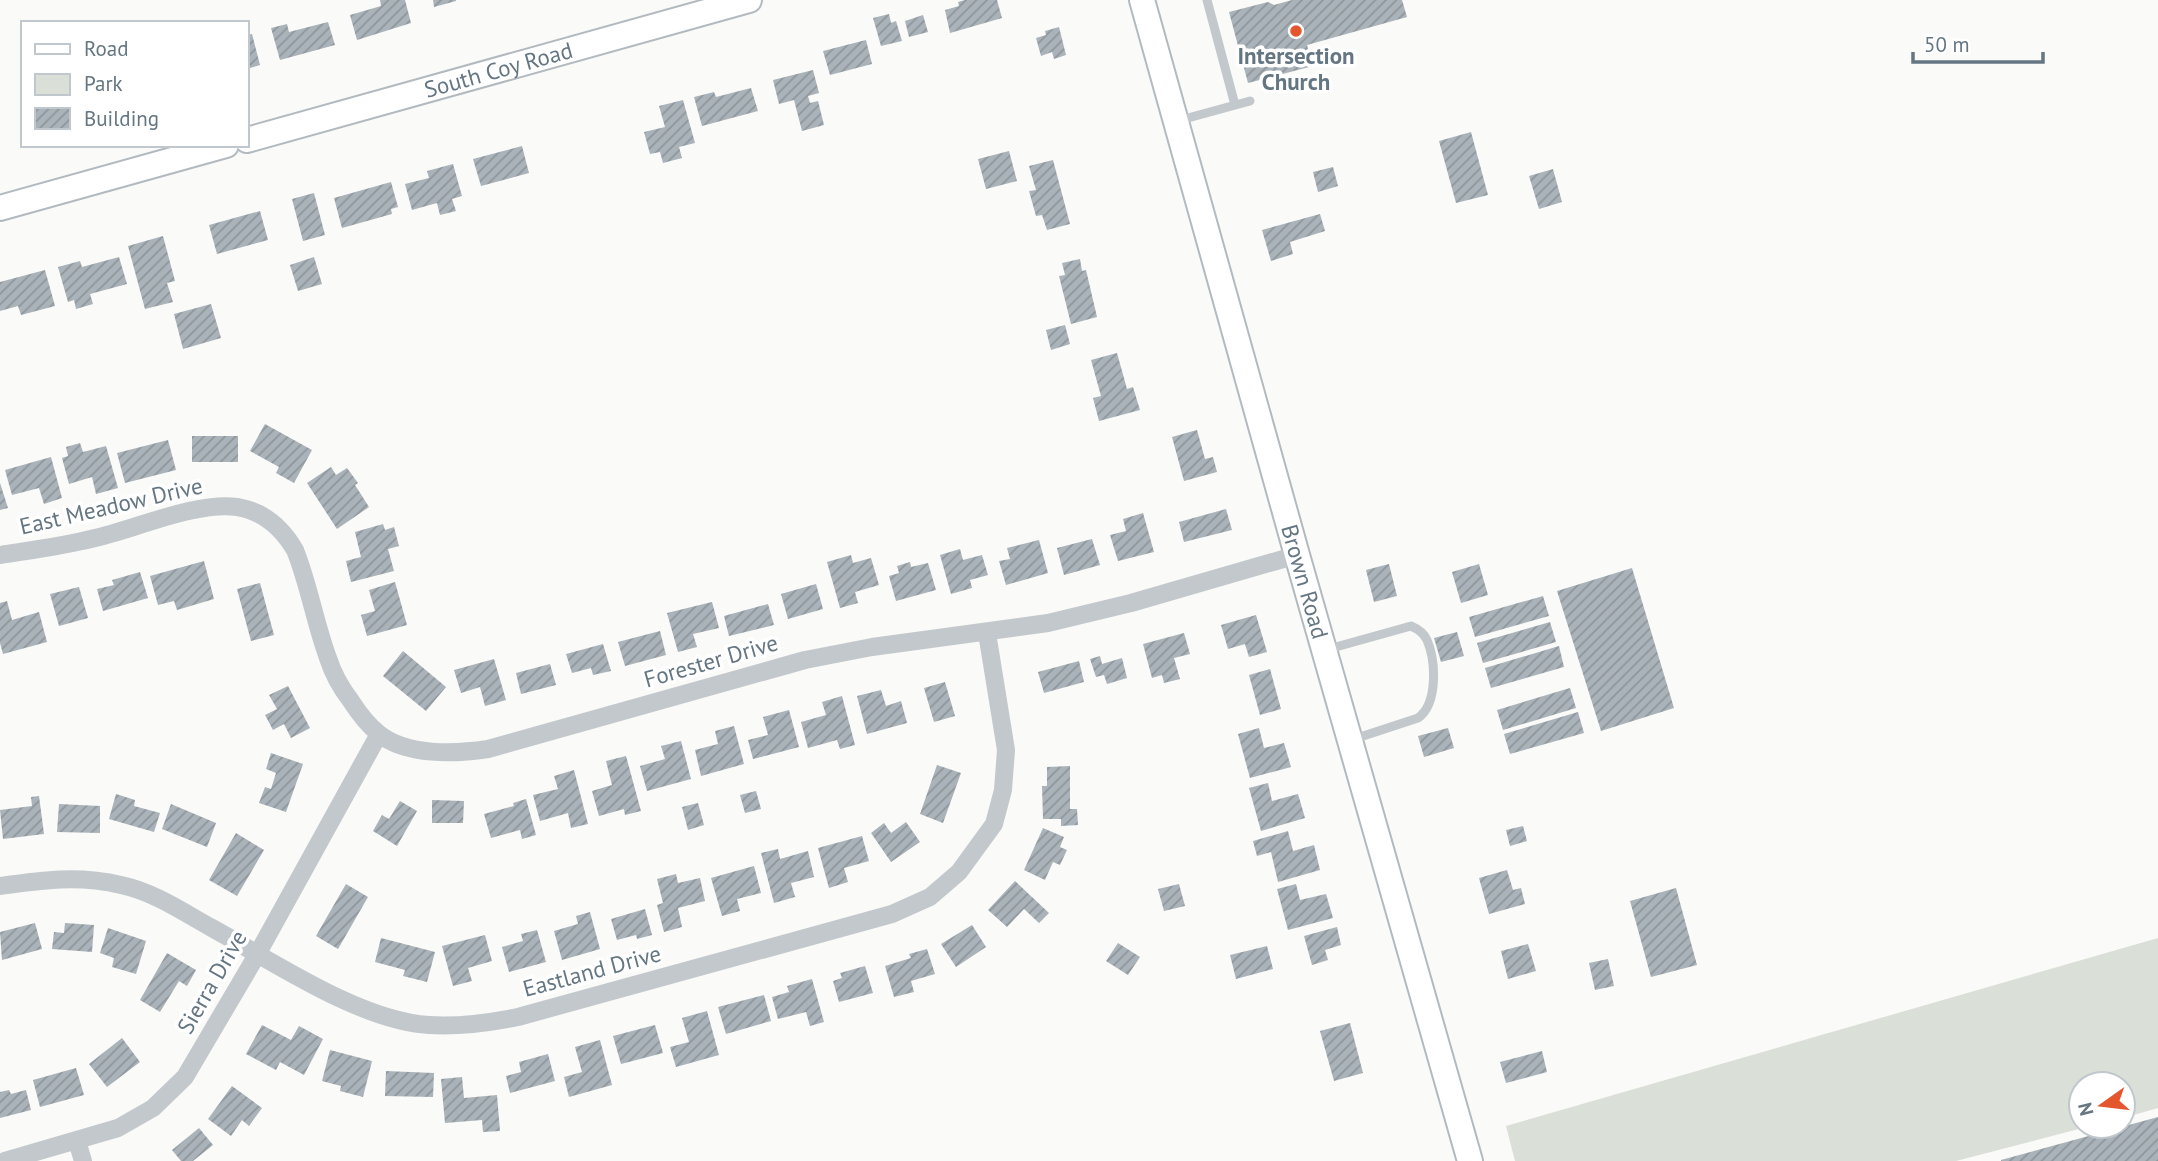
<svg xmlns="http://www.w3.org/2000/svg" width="2158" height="1161" font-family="'PT Sans',sans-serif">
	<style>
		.green { fill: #dadfd7 }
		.building { fill: url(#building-hatch) }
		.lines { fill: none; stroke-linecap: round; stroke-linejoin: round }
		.secondary-casing { stroke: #b3babf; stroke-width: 28 }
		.lane { stroke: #c3c8cc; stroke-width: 9 }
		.street { stroke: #c3c8cc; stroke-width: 18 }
		.secondary { stroke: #fff; stroke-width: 24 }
		.poi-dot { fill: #e4572e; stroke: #fff; stroke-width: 2.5 }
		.labels { text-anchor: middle; stroke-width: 7; stroke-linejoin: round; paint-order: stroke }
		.poi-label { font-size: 23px; font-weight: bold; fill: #657683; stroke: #fff }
		.street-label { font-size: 23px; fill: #657683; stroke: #fff }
	</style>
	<defs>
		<pattern id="building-hatch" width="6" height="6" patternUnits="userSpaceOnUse" patternTransform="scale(1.75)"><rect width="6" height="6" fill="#aab3b9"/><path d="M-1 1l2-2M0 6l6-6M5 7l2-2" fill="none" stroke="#8e969c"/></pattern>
	</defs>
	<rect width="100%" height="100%" fill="#fafaf8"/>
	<path class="green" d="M2158,938V1108L2123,1118V1084H2081V1126H2090L1956,1161H1515L1506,1126Z"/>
	<path class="building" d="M380,0H405L411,23L357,40L350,15L381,6Z
		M433,0H456V1L434,7Z
		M965,0H997L1002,18L950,33L945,10L959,6L958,2Z
		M1292,0H1402L1407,17L1307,45L1313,66L1248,83L1229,12L1268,2L1274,5Z
		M889,14L891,23L896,21L902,41L881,46L873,18Z
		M923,15L928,32L909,37L905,21Z
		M328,22L335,45L280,60L271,28L287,24L289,32Z
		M1059,27L1066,55L1054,59L1052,52L1041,56L1036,38L1046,35L1045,31Z
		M252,34L260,65L247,69V35Z
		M866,40L872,64L830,75L823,51Z
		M813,70L819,93L808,96L810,103L818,101L824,125L802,131L794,100L779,104L773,80Z
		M751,88L758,111L702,126L694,97L714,92L716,97Z
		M683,100L695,143L679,147L682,158L663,163L660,152L650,154L644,132L665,127L659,106Z
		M1471,132L1488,195L1456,203L1439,141Z
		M522,146L529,173L481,186L473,159Z
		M1009,151L1017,181L986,189L978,159Z
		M1053,160L1070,224L1047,230L1042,215L1036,216L1029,191L1036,190L1029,166Z
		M453,164L462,196L452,199L456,211L440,215L437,203L412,210L405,184L429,178L427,171Z
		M1333,167L1338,186L1318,192L1313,172Z
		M1553,169L1562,202L1539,209L1529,176Z
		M391,182L398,207L391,209L392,214L342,228L334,198Z
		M314,193L325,235L303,241L292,199Z
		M260,211L268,240L217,254L209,225Z
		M1320,214L1325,231L1290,242L1293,254L1271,261L1262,230Z
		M163,236L175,281L167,283L173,302L145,309L128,246Z
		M119,257L127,284L90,294L93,304L76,309L74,300L68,302L58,267L80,261L82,267Z
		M314,257L322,284L298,291L290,265Z
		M1080,259L1082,271L1086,270L1097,317L1071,324L1059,276L1065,275L1062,263Z
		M45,270L55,306L21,315L18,306L0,311V282Z
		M211,304L221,338L183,349L174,314Z
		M1065,325L1070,344L1051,350L1046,330Z
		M1117,353L1127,389L1133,387L1140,410L1099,421L1093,398L1101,396L1091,360Z
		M265,424L312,450L294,483L276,473L279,467L250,451Z
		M1197,430L1205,459L1213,457L1217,472L1184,481L1172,437Z
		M192,436H238V462H192Z
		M168,440L176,470L125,483L117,453Z
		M80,443L83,452L106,446L118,488L96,494L92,477L69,484L62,458L68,456L66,447Z
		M51,457L62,498L44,504L39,488L12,495L5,470Z
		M331,467L336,475L347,468L358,483L355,485L369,507L337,529L307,483Z
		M0,483L8,508L0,510Z
		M1226,509L1232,530L1184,542L1179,522Z
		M1143,513L1154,552L1118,561L1110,535L1126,531L1123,519Z
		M383,524L385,530L394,527L399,546L388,549L394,571L351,582L346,561L361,557L355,532Z
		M1092,539L1100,565L1064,575L1057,548Z
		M1039,540L1048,573L1006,585L999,561L1010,559L1007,548Z
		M960,549L963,560L982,555L988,575L970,580L972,588L951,594L940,555Z
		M851,555L853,563L871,558L879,585L855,592L858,603L840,608L827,562Z
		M204,561L214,599L177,610L174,601L158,605L150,576Z
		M910,562L911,567L928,563L936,590L896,601L889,576L899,573L897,566Z
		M1389,564L1397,596L1374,602L1366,570Z
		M1479,564L1488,595L1461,603L1452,572Z
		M1632,568L1674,708L1601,731L1557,591Z
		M140,572L148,598L103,611L97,589L114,585L112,580Z
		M395,582L407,625L367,636L361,615L375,611L369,590Z
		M260,583L274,635L251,641L237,589Z
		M816,584L823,609L788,619L781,594Z
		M79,587L88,618L59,626L50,594Z
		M1543,596L1549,616L1475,637L1469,617Z
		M7,601L12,620L39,612L47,642L3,654L0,643V603Z
		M712,602L719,628L693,634L697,647L678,652L667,613Z
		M768,604L774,625L729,636L724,616Z
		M1256,615L1267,652L1249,657L1245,644L1228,649L1221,625Z
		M1550,622L1556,642L1483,663L1477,643Z
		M660,631L666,655L625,666L618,642Z
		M1457,632L1464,656L1441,662L1434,638Z
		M1184,633L1190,654L1174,658L1180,679L1164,683L1162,675L1152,678L1143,644Z
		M603,644L611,671L593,675L591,668L572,673L566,654Z
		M1559,646L1564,667L1491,688L1485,668Z
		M403,651L446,687L426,711L383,676Z
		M1100,656L1102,664L1122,658L1127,678L1107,684L1104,675L1096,677L1090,659Z
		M494,659L506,700L485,706L480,687L461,693L454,670Z
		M1079,661L1084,682L1044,693L1038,672Z
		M550,664L556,685L521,694L516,673Z
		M1270,669L1281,709L1260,715L1249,675Z
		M945,682L955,716L934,722L924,688Z
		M288,686L310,728L291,738L284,724L273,730L265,715L277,709L269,695Z
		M1570,688L1576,708L1503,730L1497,710Z
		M881,690L886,706L901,701L907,723L867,734L857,696Z
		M842,696L855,745L840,749L837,740L808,748L801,722L826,715L822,702Z
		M789,710L799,747L753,759L748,740L768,735L763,717Z
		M1578,712L1584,733L1510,754L1504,734Z
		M734,726L744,764L701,776L695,750L718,744L715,731Z
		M1259,728L1264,748L1284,743L1291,767L1250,778L1238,734Z
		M1448,728L1454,748L1424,757L1418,736Z
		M681,741L691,779L647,791L640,766L665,759L661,746Z
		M271,753L303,764L286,812L259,803L265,787L271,789L276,773L266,769Z
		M626,756L641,811L625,815L624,809L599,816L592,791L612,785L606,761Z
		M937,765L961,773L943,823L920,814Z
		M1070,766V809H1077L1078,825L1061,826V819H1043L1042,786H1047V767Z
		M574,770L588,824L571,828L568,813L540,821L533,795L558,789L554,776Z
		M1268,783L1272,801L1298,794L1305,818L1261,831L1249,788Z
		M756,791L761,809L745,813L740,795Z
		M116,794L135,800L134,806L160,813L154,832L109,819Z
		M39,796L44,834L3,839L0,810L32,806L31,797Z
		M526,799L536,835L522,839L520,830L491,838L484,814L514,806L513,803Z
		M432,800L464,801L463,823H432Z
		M400,801L417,811L397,846L373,831L382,815L389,819Z
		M698,803L704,825L688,830L682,807Z
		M59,804L100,806V833L57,832Z
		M171,804L216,823L207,847L162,829Z
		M906,822L920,842L891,862L871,833L884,823L891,833Z
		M1523,826L1527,841L1510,846L1506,830Z
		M1043,828L1064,837L1060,847L1067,850L1060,865L1053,862L1045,880L1024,870Z
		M1288,831L1293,851L1314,845L1320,870L1278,882L1271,852L1257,856L1253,841Z
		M236,833L264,850L237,896L209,880Z
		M862,836L869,861L844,868L848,882L829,888L818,848Z
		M778,849L780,859L808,851L814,877L791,883L795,897L774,903L761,853Z
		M754,866L761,893L737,899L740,911L722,916L711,878Z
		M1507,870L1513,890L1521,888L1525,904L1489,914L1479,878Z
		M676,874L678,883L700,878L705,901L678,908L682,927L664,932L657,905L663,903L657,879Z
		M1015,881L1049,913L1039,923L1024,909L1007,927L988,910Z
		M346,884L368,897L338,949L316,936Z
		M1179,884L1185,906L1164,911L1158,889Z
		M1296,884L1300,900L1326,894L1333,918L1288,930L1277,889Z
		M1676,888L1697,965L1651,977L1630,901Z
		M645,909L652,935L637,939L636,935L617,940L611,919Z
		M590,912L600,949L562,960L554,931L578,924L576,916Z
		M35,923L42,949L2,960L0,932Z
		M65,923L94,925L92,952L52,949L54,932L64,933Z
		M972,925L986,947L956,967L941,944Z
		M1337,927L1341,945L1325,950L1328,960L1312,965L1304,936Z
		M108,928L146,941L136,974L112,967L114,958L100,953Z
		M537,930L546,962L509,972L502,947L523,941L521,934Z
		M485,935L492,961L468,968L472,981L453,986L442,946Z
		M381,938L435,952L427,982L403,976L405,970L375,962Z
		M1118,943L1140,957L1128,975L1106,961Z
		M1528,944L1536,971L1508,979L1501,951Z
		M1267,946L1273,969L1236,979L1230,955Z
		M927,949L935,974L911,981L914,992L894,997L885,966L911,958L909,954Z
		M167,953L196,970L187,986L179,981L160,1012L140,1000Z
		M1608,959L1614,986L1595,990L1589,963Z
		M865,966L873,993L839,1002L833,981L842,978L840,973Z
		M812,979L824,1022L810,1026L806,1012L778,1019L772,997L789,992L787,986Z
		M764,995L771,1021L726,1034L718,1007Z
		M707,1011L719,1055L676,1067L670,1047L689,1042L682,1018Z
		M1350,1023L1363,1073L1334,1081L1320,1031Z
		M262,1025L291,1040L299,1026L323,1039L304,1075L280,1062L276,1070L246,1054Z
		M655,1025L663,1053L621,1064L613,1036Z
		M122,1038L140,1062L107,1087L89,1064Z
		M600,1040L612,1085L569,1097L564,1077L582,1072L575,1047Z
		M330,1050L372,1061L363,1097L340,1091L341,1086L322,1081Z
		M1542,1051L1547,1072L1506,1083L1500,1062Z
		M548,1054L555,1081L510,1093L506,1076L521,1072L519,1062Z
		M76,1068L84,1095L40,1107L33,1080Z
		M386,1071L434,1073L433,1097L385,1096Z
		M462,1077L464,1098L497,1095L500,1131L483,1132L482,1120L445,1123L441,1079Z
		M232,1086L262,1108L249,1126L242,1120L231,1136L208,1119Z
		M9,1090L11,1094L26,1090L31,1110L0,1118V1092Z
		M2158,1117V1161H2001V1160Z
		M199,1128L213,1145L193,1161H181L172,1150Z"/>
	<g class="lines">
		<g class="secondary-casing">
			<g id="secondary">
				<path id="s1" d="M1142,0L1297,555L1470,1161"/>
				<path id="s2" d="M247,140L749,0"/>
				<path d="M0,208L226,145"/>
			</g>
		</g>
		<path class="lane" d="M1207,0L1235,105
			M1177,121L1250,101
			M1325,650L1411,626C1418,629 1424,633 1427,640C1436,661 1438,704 1418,718L1351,740"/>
		<path class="street" d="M0,555C32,550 64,546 95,538C135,529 198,501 237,507C263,511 282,528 295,550C309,585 315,623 328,658C333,674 341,688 351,701C358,712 368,725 379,734C407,756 455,754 488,749L805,660L872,647L1048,623L1131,603L1297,555
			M0,886C43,880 78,875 121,885C154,892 183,912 212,928C272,961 360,1021 429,1025C459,1027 488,1023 518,1017L892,914L930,897L959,872L994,824L1003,790L1006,750L987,633
			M77,1141L83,1161
			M5,1161L118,1128L153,1108L185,1077L258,953L379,734"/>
		<use href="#secondary" class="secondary"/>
	</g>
	<circle class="poi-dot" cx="1296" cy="31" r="7"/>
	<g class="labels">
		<g class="poi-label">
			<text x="1296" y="64">Intersection<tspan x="1296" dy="26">Church</tspan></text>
		</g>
		<g class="street-label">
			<text dy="8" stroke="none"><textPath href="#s2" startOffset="261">South Coy Road</textPath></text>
			<text transform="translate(111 506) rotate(-13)" y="8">East Meadow Drive</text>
			<text dy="8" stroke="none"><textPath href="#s1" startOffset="604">Brown Road</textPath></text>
			<text transform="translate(711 661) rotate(-16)" y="8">Forester Drive</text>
			<text transform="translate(592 971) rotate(-15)" y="8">Eastland Drive</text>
			<text transform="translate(212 982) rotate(-60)" y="8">Sierra Drive</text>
		</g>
	</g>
	<rect x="21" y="21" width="228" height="126" fill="#ffffff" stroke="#c1c8cd" stroke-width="2"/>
	<rect x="35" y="44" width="35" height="10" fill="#ffffff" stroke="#c1c8cd" stroke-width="2"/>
	<text x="84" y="56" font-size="21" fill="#657683">Road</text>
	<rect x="35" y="74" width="35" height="21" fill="#dadfd7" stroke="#c1c8cd" stroke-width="2"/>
	<text x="84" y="91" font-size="21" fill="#657683">Park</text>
	<rect x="35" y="108" width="35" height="21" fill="url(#building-hatch)" stroke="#c1c8cd" stroke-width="2"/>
	<text x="84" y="126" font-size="21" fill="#657683">Building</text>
	<g transform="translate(2102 1105) rotate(256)"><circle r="33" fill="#ffffff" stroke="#c1c8cd" stroke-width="2"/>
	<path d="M0-5L12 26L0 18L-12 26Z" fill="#e4572e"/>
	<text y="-10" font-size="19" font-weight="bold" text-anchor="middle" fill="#657683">N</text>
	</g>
	<path d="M1913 52v10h130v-10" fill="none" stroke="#657683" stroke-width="3.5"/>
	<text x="1924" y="52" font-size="21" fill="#657683" stroke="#ffffff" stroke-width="5" paint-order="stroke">50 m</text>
</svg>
